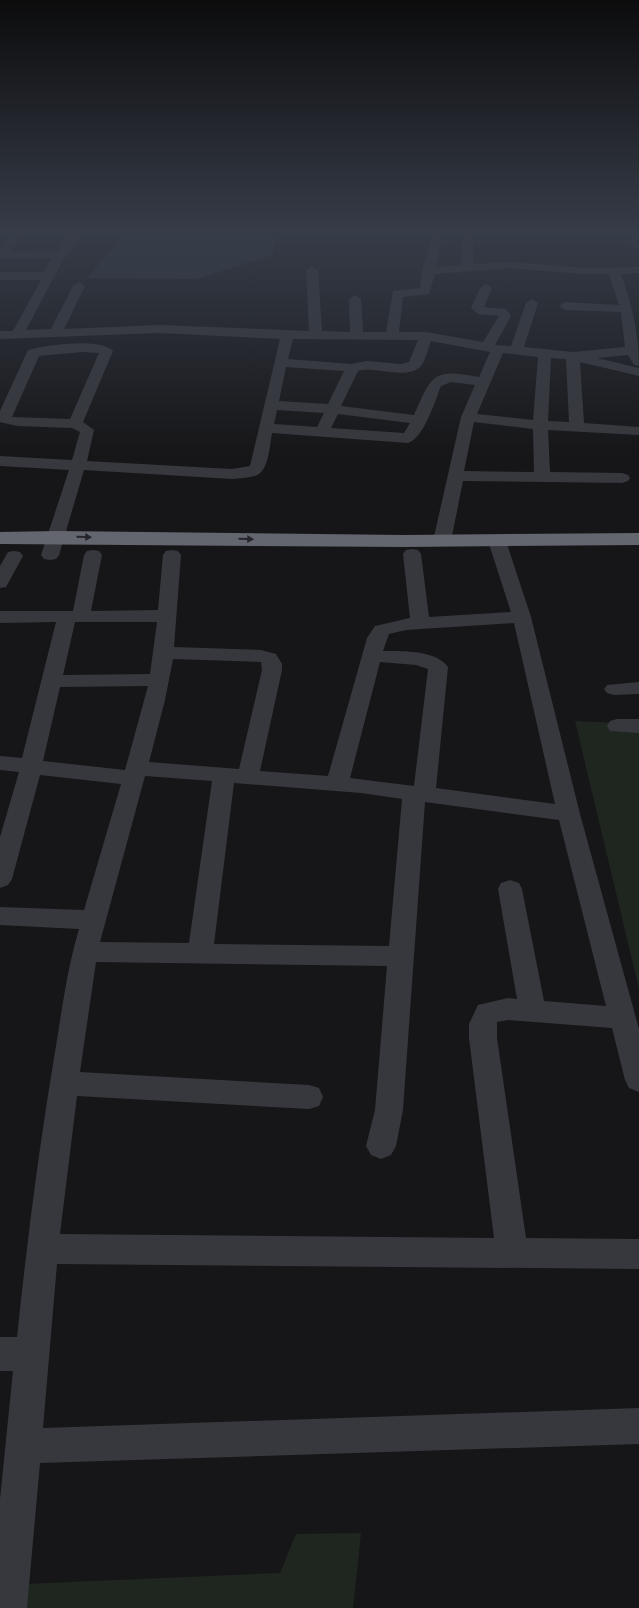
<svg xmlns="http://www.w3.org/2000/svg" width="639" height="1608" font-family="'Public Sans',sans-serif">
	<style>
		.green { fill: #1e261f }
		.water { fill: #2c353c }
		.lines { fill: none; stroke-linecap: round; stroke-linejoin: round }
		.minor { fill: #37383d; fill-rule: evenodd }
		.highway { fill: #63666e; fill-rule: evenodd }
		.oneway { fill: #26262a }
	</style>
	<rect width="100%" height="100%" fill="#161618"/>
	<path class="green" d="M575,721L639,724V989Z
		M361,1533L353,1608H0V1585L280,1573L296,1534Z"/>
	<path class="water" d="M129,230H225L277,235L272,255L197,279L87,278Z"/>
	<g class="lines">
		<path class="minor" d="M12,230H22L11,252L58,251L70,230H80L70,252L65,256L26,330L51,329L73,286L79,282L85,286L64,329L160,325L309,331L306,270L312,267L318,270L322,331L350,332L349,299L355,295L361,299L363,332H386L393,291L420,288L422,271L434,230H444L436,267L461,265L463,230H473V264L511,262L583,268L639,267V273L621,274C632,305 639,334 639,366L634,365L628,355L597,358L639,368V376L580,362L584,423L639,427V435L548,430L550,472L622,473L628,475L630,478L628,481L622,483L463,481L451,541L448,545L442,546L436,545L433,541L461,417L475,385L451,382L441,386C435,401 424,438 408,443L272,433C270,444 269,467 259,474C253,478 240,478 232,479L84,470L59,555L56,559L50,560L44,559L41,555L69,470L0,466V456L72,460L80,432L72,428L17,426L0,422V411L28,350C45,345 101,337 113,351L83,422L94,430L87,461L232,469L250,466L280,339L160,333L0,339V331H13L41,280H0V272H44L52,258L0,259V251ZM511,268L583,274H609L619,305L565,302L559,306L565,310L621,312L625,347L573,352L524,347L538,303L532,299L526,303L511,346L495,345L511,316L506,309L484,307L492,288L486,284L480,288L471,308L478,314L499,316L483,342L426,332H399L403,297L429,294L435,274ZM293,339L418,340L409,362L401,364L367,361L351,364L288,359ZM431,341L490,352L479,377C432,368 432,375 414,415L341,406L358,371C375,366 406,380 420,367C426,361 428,348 431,341ZM82,352L99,353L70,419L12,417L39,356ZM503,353L538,357L533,420L477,414ZM551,358L566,359L569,422L548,421ZM286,367L344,371L328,404L279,401ZM277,410L324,413L317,427L274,424ZM338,414L410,423L404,433L331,428ZM474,422L533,429L534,472L464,471Z
			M627,230H637L639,249L633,246Z
			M497,536L503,537L506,541L531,617L580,814L639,1029V1092L629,1088L625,1080L612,1028L508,1020L497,1022V1038L526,1238L639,1239V1269L57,1264L43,1428L639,1408V1444L40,1463L27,1608H0V1499L13,1371H0V1337H17C27,1242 39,1146 55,1052C62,1010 67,969 79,929L0,925V907L84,910L121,784L40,775L12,879L8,885L0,888V837L19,772L0,770V756L22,758L56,622L0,623V611H73L84,555L87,551L93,550L99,551L102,555L91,611L158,610L163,555L166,551L172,550L178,551L181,555L174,647L261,650L276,654L282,664V670L260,771L328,776L367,638L375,626L410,618L403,554L406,550L412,549L418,550L421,554L429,617L511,612L488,541L491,537ZM75,622H157L150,674L63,675ZM514,623L555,804L436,788L448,667C436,650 402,651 383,651L389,634L406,630ZM173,659L261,662L262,670L239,769L149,762L165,700ZM380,662L416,665L428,669L414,786L350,778ZM148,686L125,770L43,761L60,687ZM145,776L212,781L189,943L100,942ZM234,783L361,793L402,799L389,946L214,944ZM425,802L559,820L606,1006L544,1001L522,889L519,883L510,880L501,883L498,889L517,999L508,998L478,1005L469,1024V1038L494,1238L60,1234L77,1096L309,1109L319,1106L323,1097L319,1088L309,1085L80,1072L96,962L387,966L375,1110L366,1146L371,1155L381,1159L391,1155L396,1146L403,1110Z
			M14,551L20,552L23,556L6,587L0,588V566L8,552Z
			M639,682V694L614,695L607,693L604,689L607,685Z
			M617,719H639V733L610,731L607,726L610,721Z"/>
		<path class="highway" d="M57,531L404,535L639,533V545L404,547L0,544V532Z"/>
	</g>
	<defs><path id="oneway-solid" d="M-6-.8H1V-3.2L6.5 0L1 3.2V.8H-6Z" transform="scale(1.25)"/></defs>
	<g class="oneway">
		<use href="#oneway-solid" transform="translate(84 537) rotate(1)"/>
		<use href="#oneway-solid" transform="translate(246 539) rotate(1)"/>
	</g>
	<linearGradient id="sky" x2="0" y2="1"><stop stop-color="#0c0c0d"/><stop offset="0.51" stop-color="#363c48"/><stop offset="1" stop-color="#363c48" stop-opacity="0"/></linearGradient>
	<rect width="639" height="455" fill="url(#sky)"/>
</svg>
